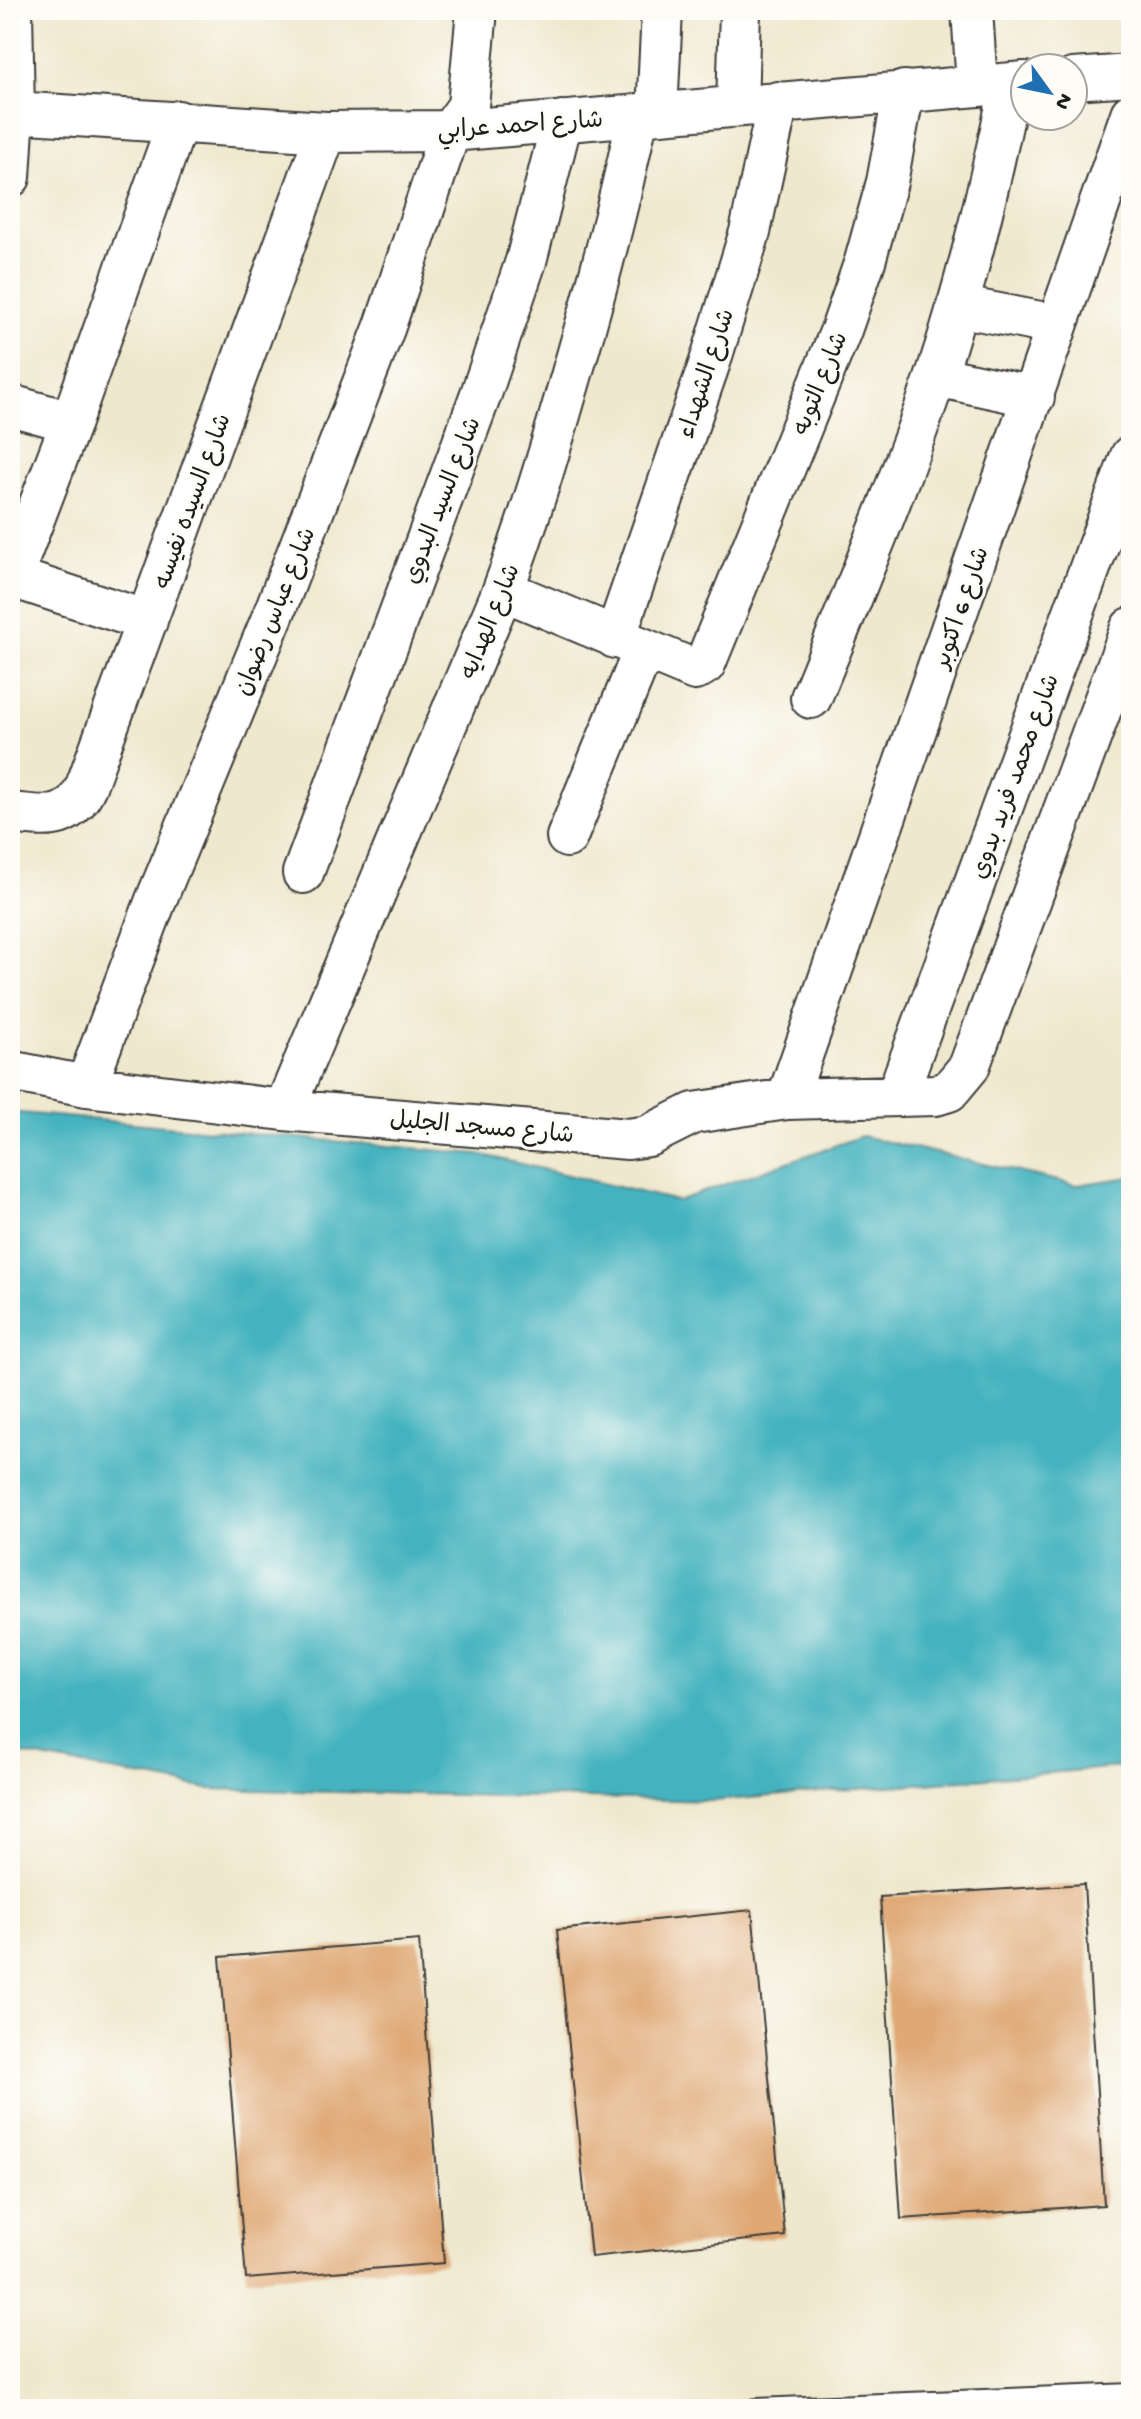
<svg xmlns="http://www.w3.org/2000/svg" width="1141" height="2419" font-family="'Gochi Hand','Playpen Sans Arabic',sans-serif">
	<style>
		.water { fill: #44b3bf; stroke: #30686e; stroke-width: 2 }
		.building { fill: #dfa874 }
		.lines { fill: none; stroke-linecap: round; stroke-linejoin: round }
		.service-casing { stroke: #3c3b37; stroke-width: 24 }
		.minor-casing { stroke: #3c3b37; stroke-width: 44 }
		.service { stroke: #fff; stroke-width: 20 }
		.minor { stroke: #fff; stroke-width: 40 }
		.labels { text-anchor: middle; stroke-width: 6; stroke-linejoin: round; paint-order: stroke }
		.street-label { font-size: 24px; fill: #1c1c1c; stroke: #fdfcf7 }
	</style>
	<rect width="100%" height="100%" fill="#fdfcf7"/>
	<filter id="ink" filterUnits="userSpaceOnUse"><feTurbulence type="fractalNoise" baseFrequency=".0125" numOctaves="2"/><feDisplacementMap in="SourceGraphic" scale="16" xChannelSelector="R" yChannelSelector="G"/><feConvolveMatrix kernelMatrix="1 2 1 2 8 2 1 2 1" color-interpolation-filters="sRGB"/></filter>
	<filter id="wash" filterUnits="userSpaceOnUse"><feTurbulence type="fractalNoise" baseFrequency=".006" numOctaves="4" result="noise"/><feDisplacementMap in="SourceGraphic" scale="32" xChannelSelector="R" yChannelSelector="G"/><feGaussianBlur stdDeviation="1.8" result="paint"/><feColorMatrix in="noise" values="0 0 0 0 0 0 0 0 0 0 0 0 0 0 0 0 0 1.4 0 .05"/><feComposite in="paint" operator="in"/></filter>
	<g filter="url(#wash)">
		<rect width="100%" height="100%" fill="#efe8ce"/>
		<path class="water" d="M10,1112L479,1154L677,1201L862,1136L1076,1185L1131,1177V1766L713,1801L208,1789L10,1752Z"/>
		<g id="blocks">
			<path class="building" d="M1084,1884L1104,2205L901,2219L880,1897Z
				M752,1910L785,2236L591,2257L557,1930Z
				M419,1940L444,2263L246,2279L220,1957Z"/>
		</g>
	</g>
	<g filter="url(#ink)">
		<use href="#blocks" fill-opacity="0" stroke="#3c3b37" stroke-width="2"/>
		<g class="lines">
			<g class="service-casing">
				<path id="service" d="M756,2409L1131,2394"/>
			</g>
			<g class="minor-casing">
				<path id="minor" d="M972,10L977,85
					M1073,79L1131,75
					M737,106L740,10
					M14,112L326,132L450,131L1025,82
					M657,113L662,10
					M10,177L14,112L12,10
					M957,306L1056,325
					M936,376L1034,397
					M10,405L71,422
					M12,577L147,621
					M10,582L71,422L178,121
					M503,590L695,670L705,664L841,330L865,261L887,182L904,91
					M615,638L710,362L750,232L778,102
					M811,698C854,592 899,485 936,376C968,280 990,182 1011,83
					M10,813C46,816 68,824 86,786L326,132
					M567,837L644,650
					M303,873L481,394L526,261L562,121
					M10,1071L86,1086L284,1110L628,1139L648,1136L694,1113L787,1099L936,1095L949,1091L969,1067L1131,628
					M86,1086L156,900L274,613L385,326L450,131L468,106L477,10
					M897,1095L1131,456
					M787,1099L1131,114
					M284,1110L503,590C531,515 553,440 575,363C599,280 621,198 638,114"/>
			</g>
			<use href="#service" class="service"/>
			<use href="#minor" class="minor"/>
		</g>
	</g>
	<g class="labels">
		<g class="street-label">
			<text transform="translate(520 124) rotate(-4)" y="8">شارع احمد عرابي</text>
			<text transform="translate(705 373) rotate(-72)" y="8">شارع الشهداء</text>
			<text transform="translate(819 383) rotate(-68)" y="8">شارع التوبه</text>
			<text transform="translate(441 500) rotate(-69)" y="8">شارع السيد البدوي</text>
			<text transform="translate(191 501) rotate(-70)" y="8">شارع السيده نفيسه</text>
			<text transform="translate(960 607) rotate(-71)" y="8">شارع 6 اكتوبر</text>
			<text transform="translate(274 611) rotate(-68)" y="8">شارع عباس رضوان</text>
			<text transform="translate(489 621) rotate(-68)" y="8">شارع الهدايه</text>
			<text transform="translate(1014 776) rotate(-70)" y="8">شارع محمد فريد بدوي</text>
			<text transform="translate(482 1126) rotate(5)" y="8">شارع مسجد الجليل</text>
		</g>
	</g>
	<rect width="1141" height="2419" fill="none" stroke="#fdfcf7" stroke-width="40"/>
	<g transform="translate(1049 92) rotate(123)"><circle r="38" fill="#fdfcf7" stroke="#a3a29f" stroke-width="2"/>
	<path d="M0-6L14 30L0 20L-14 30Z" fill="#1f6fb2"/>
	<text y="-12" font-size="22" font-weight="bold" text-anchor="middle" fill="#1c1c1c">N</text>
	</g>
</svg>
